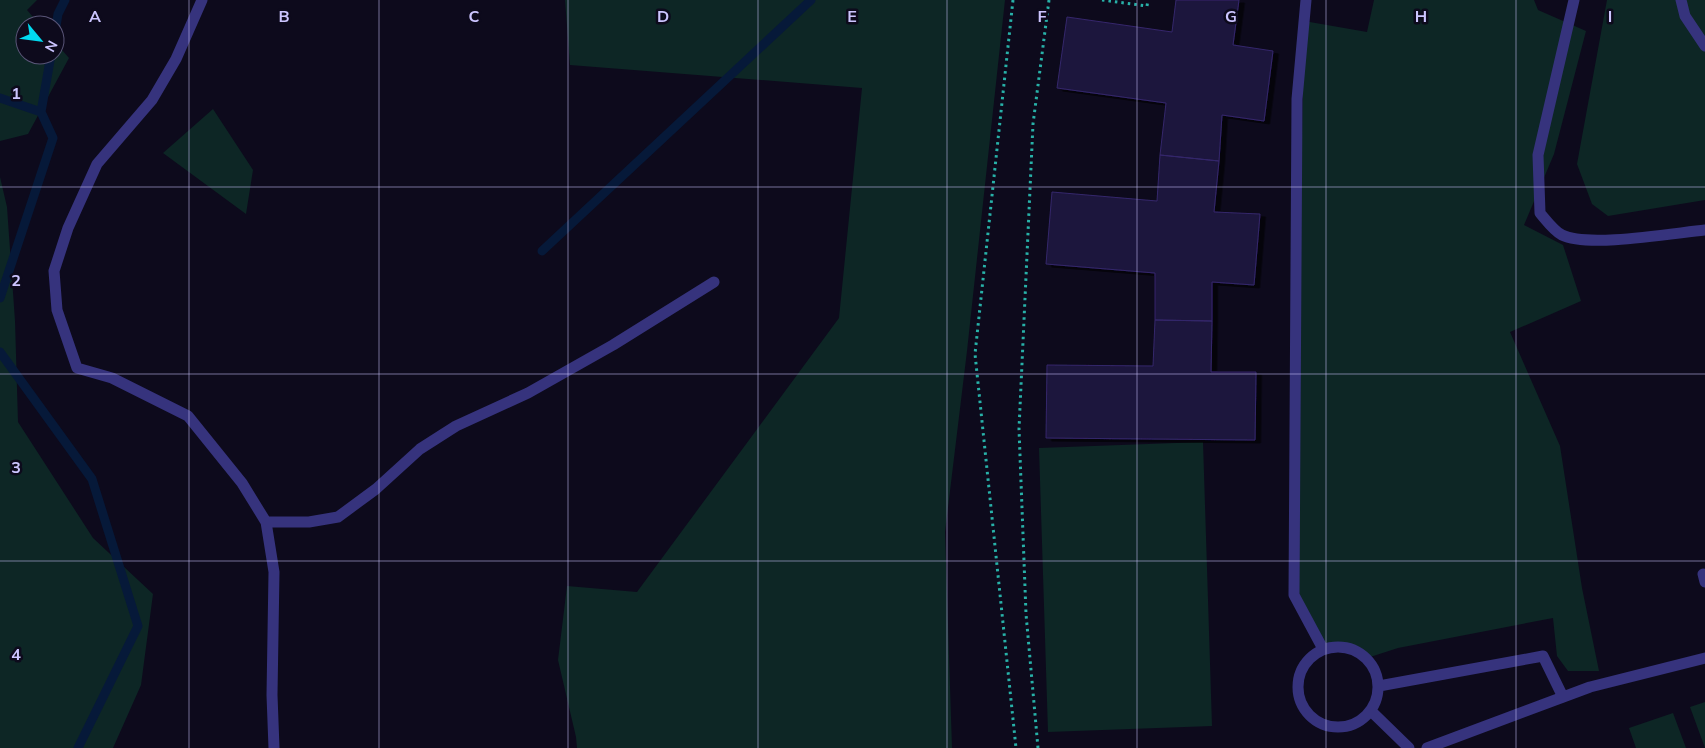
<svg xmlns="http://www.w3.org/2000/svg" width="1705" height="748" font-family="Mulish,sans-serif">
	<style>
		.green { fill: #0d2625 }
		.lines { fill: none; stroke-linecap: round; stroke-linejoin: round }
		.stream { stroke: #061939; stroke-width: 9 }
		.building { fill: #1e163e; stroke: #34276b; filter: url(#shadow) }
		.path { stroke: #28b1a8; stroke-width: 3; stroke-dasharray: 2.5 4; stroke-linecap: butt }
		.lane { stroke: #36337d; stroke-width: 11 }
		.grid { fill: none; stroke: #ccc5ff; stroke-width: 1; stroke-opacity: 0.55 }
		.grid-label { font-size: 16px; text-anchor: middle; font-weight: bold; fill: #ccc5ff; stroke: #0d0a1c; stroke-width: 5; stroke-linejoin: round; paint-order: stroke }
	</style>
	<defs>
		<filter id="shadow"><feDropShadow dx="5.5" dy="3" stdDeviation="0" flood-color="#0009"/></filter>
	</defs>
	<rect width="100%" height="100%" fill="#0d0a1c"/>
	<path class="green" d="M0,0H37L27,10L40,25H25V55H55V42L69,58L28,134L0,141Z
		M565,0H1005L967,351L945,532L952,748H577L576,737L558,660L567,586L637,592L839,318L862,88L570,65Z
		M1374,0H1534L1538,10L1586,31L1554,154L1524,225L1563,245L1581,301L1510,332L1560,446L1582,588L1599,671H1568L1557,656L1553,618L1398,648L1367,658C1352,648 1340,645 1323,649L1294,595L1304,21L1367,32Z
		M1607,0H1705V200L1608,216L1592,204L1577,164Z
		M213,109L253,170L246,214L163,153Z
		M0,177L7,207L15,321L18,422L93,538L153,594L141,685L113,748H0Z
		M1203,442L1212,726L1048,732L1039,448Z
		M1705,702V748L1690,707Z
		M1673,713L1686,748H1636L1629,728Z"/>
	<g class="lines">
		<path class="stream" d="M55,32L58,14L65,0
			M0,98L41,112L53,138L0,298
			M41,112L51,55
			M542,251L811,0
			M0,352L92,479L138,626L78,748"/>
	</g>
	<path class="building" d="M1176,0H1239L1233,45L1273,51L1264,121L1222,115L1219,161L1160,155L1166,103L1057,88L1067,17L1172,32Z
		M1160,155L1219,161L1214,212L1260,214L1254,285L1212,282V321L1155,320V273L1046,264L1052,192L1157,201Z
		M1155,320L1212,321L1211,372H1256L1255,440L1046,438L1047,365L1153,366Z"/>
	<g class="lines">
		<path class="path" d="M1013,0L975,354L1016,748
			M1102,0L1147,6L1148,0
			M1038,748L1026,614L1019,429L1033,124L1049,0"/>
		<path class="lane" d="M202,0L176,59L152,100L97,164L68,228L54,271L57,310L77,368L112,378L188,416L242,483L266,522L274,572L272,695L274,748
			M1306,0L1297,99L1294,595L1323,649
			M1574,0L1538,155L1540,213C1546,220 1554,231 1562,235C1588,248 1674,233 1705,230
			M1681,0L1685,16L1705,46
			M266,522H309L338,517L376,489L420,449L456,426L528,393L613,345L714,282
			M1703,574L1705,582
			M1298 687a40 40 0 1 1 80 0a40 40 0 1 1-80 0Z
			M1379,686L1543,656L1563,697
			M1371,711L1409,748
			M1427,748L1590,687L1705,658"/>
	</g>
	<path class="grid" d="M189,0V748M379,0V748M568,0V748M758,0V748M947,0V748M1137,0V748M1326,0V748M1516,0V748M0,187H1705M0,374H1705M0,561H1705"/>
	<g class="grid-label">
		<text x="95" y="22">A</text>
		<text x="284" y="22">B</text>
		<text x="474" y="22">C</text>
		<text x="663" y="22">D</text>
		<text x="852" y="22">E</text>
		<text x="1042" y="22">F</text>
		<text x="1231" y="22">G</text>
		<text x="1421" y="22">H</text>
		<text x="1610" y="22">I</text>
		<text x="16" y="99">1</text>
		<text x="16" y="286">2</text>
		<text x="16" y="473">3</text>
		<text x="16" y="660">4</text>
	</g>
	<g transform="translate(40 40) rotate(119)"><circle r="24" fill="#0d0a1c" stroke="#595577"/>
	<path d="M0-4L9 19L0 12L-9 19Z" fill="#00daf0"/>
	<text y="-8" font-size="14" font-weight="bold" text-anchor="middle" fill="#ccc5ff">N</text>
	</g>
</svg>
